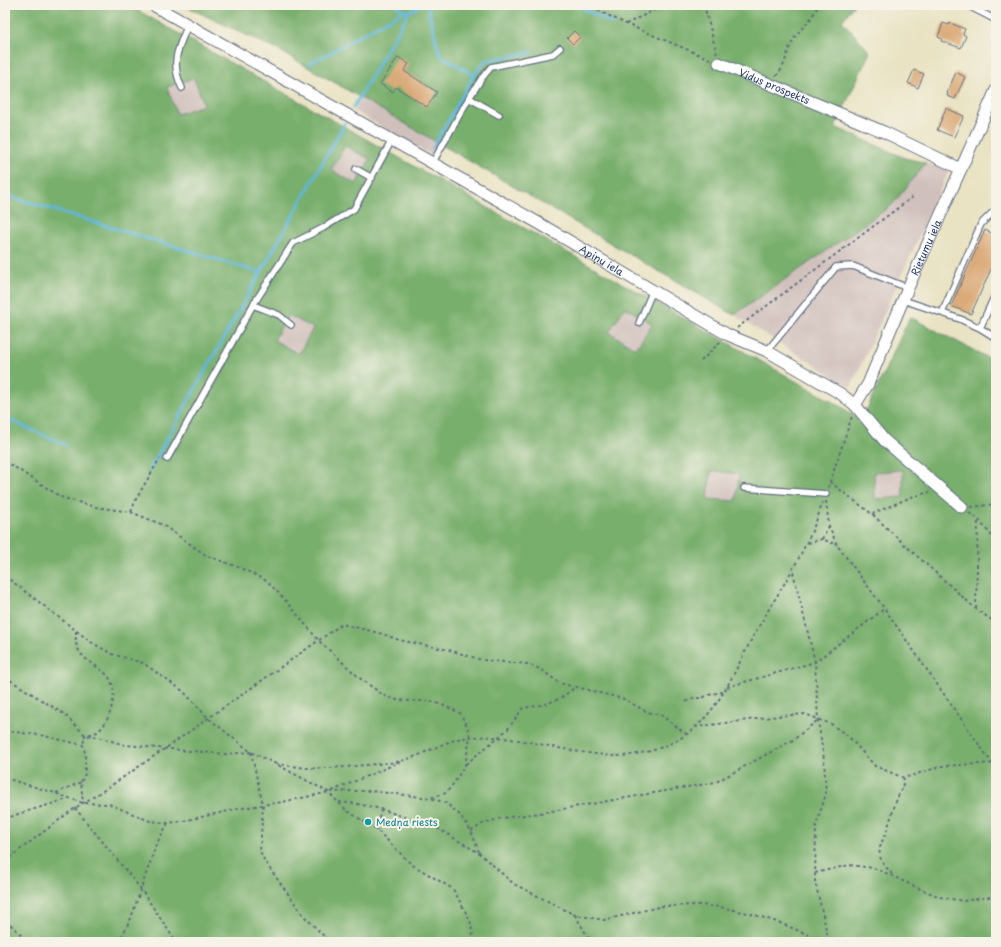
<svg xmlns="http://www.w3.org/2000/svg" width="1001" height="947" font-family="'Playpen Sans',sans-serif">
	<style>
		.industrial { fill: #d0c0bc }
		.forest { fill: #78af6c; stroke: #4a6f65; fill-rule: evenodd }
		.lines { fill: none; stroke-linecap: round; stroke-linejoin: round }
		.stream { stroke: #5eb7db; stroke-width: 3 }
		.building { fill: #daaa79 }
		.service-casing { stroke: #636e81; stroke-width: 8 }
		.minor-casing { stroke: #636e81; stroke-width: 13 }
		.path { stroke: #636e81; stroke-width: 2; stroke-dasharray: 3 3; stroke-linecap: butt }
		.service { stroke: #fff; stroke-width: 5.5 }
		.minor { stroke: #fff; stroke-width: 11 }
		.culture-dot { fill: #0f9aa8; stroke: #f7f3e8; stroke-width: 1.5 }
		.labels { text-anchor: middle; stroke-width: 4; stroke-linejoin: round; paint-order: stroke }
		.street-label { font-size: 10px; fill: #1b2f5e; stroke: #f7f3e8 }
		.culture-label { font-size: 10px; fill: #0d838f; stroke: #f7f3e8; text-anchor: start }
	</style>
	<rect width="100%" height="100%" fill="#f7f3e8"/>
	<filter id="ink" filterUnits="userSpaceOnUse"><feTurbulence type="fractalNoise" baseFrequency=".025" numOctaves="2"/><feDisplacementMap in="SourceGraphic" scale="8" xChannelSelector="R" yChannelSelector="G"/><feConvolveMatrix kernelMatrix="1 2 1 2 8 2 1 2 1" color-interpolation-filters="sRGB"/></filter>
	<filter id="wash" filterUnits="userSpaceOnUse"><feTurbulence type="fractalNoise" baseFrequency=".012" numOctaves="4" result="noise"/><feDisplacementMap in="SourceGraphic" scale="16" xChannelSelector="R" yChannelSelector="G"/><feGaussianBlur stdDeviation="0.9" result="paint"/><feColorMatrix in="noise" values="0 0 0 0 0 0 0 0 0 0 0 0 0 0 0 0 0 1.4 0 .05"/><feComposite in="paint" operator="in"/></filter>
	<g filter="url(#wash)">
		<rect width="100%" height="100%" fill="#e9e3c3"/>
		<path class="industrial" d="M394,40L473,85L433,156L354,111Z
			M194,78L204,105L177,114L167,87Z
			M345,145L370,159L356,184L331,170Z
			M926,163L950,168L851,387L734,315L892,205Z
			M625,306L652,324L636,349L608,332Z
			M288,315L313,329L299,354L274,340Z
			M903,470L904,497L875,499L874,472Z
			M711,471L739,474L736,501L707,499Z"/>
		<path class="forest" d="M5,5H128L842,407L858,419L867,409L910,317L996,362V942H5ZM194,78L204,105L177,114L167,87ZM345,146L370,159L356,184L331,170ZM625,307L652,324L636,349L609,332ZM288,315L313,328L299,354L274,340ZM903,470V497L875,499L874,472ZM711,471L739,474L736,501L708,499Z
			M183,5H854L842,21L870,52L835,127L905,158L926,163L892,205L734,315L282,52Z"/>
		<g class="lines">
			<path class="stream" d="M396,5L404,11
				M427,5L440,55L474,75
				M576,5L613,24
				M309,64L404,11L409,12
				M353,108L409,12L421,5
				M433,148L474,75L485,61L531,52
				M5,195L261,273
				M5,418L66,445
				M150,469L345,123"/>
		</g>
		<g id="blocks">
			<path class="building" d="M943,23L949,25L950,23L965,29L963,34L966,36L961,48L941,41L942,39L938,37Z
				M574,31L580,37L573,44L567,38Z
				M398,57L409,64L404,71L437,92L427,107L396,87L393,92L380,84Z
				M914,70L924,74L918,88L908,83Z
				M956,72L965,77L955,99L947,96L948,93H947Z
				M946,108L964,116L954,137L937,130Z
				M985,230L996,235V258L971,314L951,306Z"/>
		</g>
	</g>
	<g filter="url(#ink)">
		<use href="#blocks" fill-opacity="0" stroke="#636e81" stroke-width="1"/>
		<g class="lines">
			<g class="service-casing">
				<path id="service" d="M967,5L996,20
					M182,88C170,63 178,48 188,25
					M469,98L499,115
					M433,162L469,98L482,78L491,67L553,54L560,48
					M356,169L372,178
					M903,300L960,319L980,328L996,293
					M253,305L279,315L291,325
					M942,313L981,224L992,213L996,214
					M639,323L653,290
					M980,328L996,338
					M767,351L836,267L853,266L908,288
					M167,459L253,305L293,243L323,228L354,209L392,140
					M744,488L826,494"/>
			</g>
			<g class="minor-casing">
				<g id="minor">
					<path id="s1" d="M153,5L542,225L728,335L767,351L841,394L855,405L884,440L962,507"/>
					<path id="s2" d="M719,63L884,132L961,169"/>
					<path id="s3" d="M855,405L868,384L908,288L996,90"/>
				</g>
			</g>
			<path class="path" d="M587,5L626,24L710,59
				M704,5L717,54
				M626,24L665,5
				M776,76C786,67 786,52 793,41C800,27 812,22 818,5
				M737,328L914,196
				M701,361L721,341
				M5,461L61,497L95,507L131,512L163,525L207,556L241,568L267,581L286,601L319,641L362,680L385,696L397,700L412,701H431L445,706L460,713L467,726L470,737L465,765L454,783L446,793L430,798
				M830,482L872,514L906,546L976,609L996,623
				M828,488L852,416
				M826,501L829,526L837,545L884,608L996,769
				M971,507L996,504
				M131,512L136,499L160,458
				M969,513L978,519L996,541
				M872,514L911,497L930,492
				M822,539L829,526
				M808,543L822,539L837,545
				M793,572L815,662L818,720L824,759L826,794L816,825L815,881L829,942
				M5,576L91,642L112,654L143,663L183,691L208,718L251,752L276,764L328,792L346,810L377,830L411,864L453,889L470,920L474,942
				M976,609L978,519
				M76,631C76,636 75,642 77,646C82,663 104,666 111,681C118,695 109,724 97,732C93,734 89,734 85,735L83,745
				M5,677L64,714L85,735L98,737L125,745L225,754L251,752
				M727,687L815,662L884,609
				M686,702C696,695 696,700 704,697C711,694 716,693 723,692
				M695,727L779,716L805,714L831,724L848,736L875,766L904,778L942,766L996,763
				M5,731L40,735L83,745L85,753V774L81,782L83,803
				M251,752L263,805L260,851L265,862L304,916L330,942
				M276,764C286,765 297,767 307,768C330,769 354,766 377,764C386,763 395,763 404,760C427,754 446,739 470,737C513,734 554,750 597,754C604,755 611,756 618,756C641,755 667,748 687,734C723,708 736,665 758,628C782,586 809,548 823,501
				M466,764L508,729L523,708L542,705L559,699L576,687L624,699L647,712L661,715L686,734
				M5,778L55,793L83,803L109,804L150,821L168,823L183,821L242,808L282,802L330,792L354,791H371L430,798L446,803L460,815L471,831L479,852
				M332,791L400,762
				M56,793L81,782
				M339,802L358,804L381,809L439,829L479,853L514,884L575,915L604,920L663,906L700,905L720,907L752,914L780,923L826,942
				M75,808L141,889L176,942
				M5,819L18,814L68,799
				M377,830L381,809
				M471,831L484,823L502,818L540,813L716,782L793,740L818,720
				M5,861L75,808L109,787L166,748L342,624L383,634L399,640L449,650L482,660L528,664L542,670L559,683L568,685L573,689
				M815,873L849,865L873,868L888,874L918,888L940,897L963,901L996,896
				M892,874C888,869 881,863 880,856C878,846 884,839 887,830C891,818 894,806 899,794L902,789L904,778
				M575,915L591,942
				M5,922L11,925L28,942
				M119,942L131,918L156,845L168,823"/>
			<use href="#service" class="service"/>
			<use href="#minor" class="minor"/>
		</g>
	</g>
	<circle class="culture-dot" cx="368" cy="822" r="4"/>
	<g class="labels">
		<g class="street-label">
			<text dy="4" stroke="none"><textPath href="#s2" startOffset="60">Vidus prospekts</textPath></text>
			<text dy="4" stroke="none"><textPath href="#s3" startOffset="173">Rietumu iela</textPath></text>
			<text dy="4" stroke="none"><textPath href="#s1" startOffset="516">Apiņu iela</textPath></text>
		</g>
		<g class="culture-label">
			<text x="376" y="826">Medņa riests</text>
		</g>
	</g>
	<rect width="1001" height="947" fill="none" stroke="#f7f3e8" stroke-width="20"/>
</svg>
